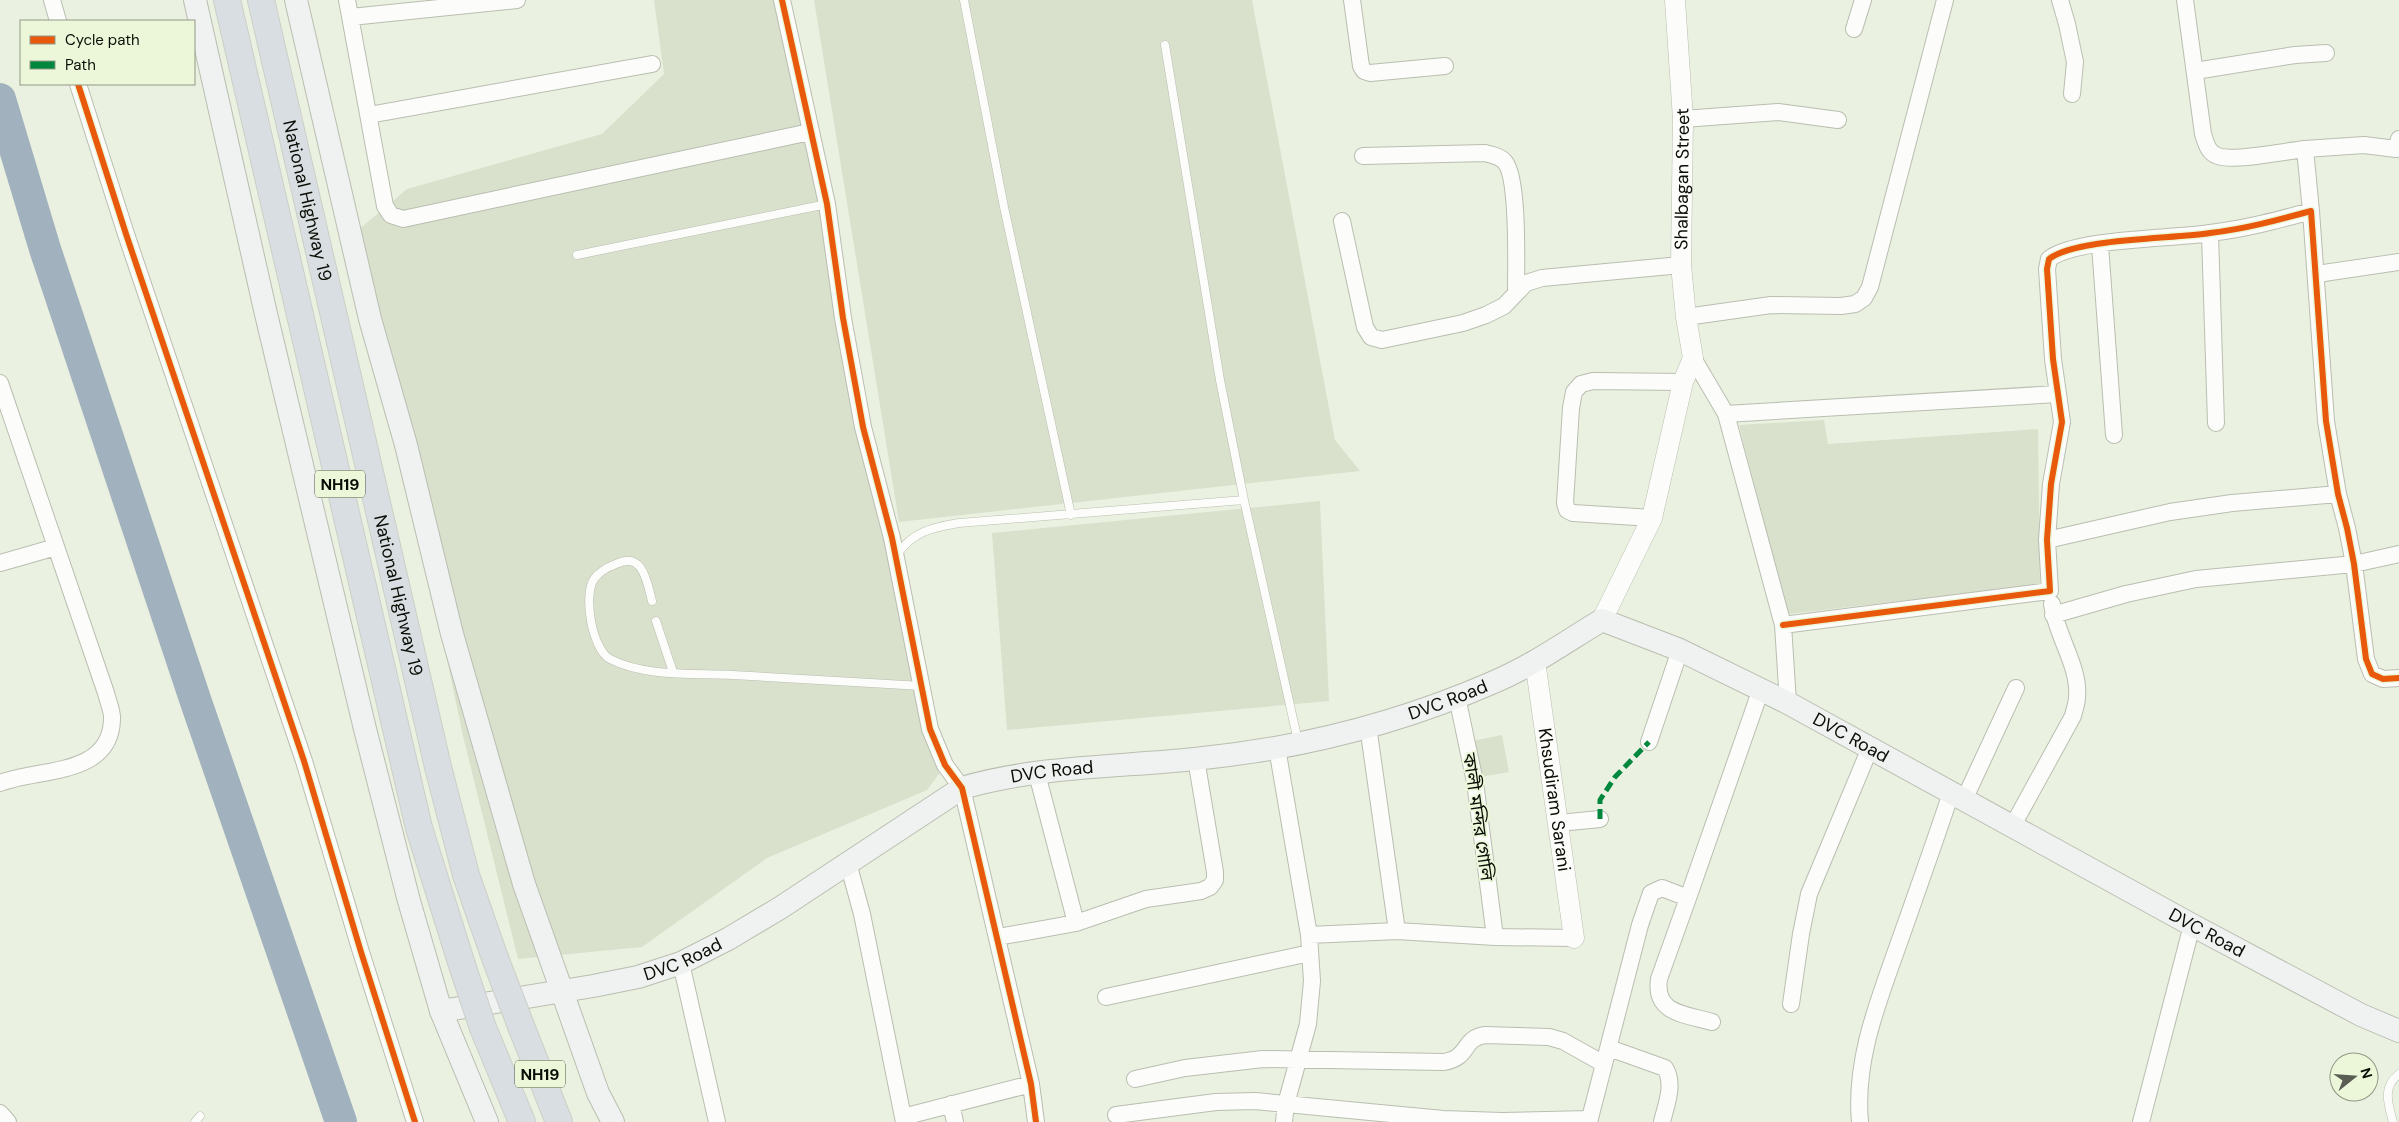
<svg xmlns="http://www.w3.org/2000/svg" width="2399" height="1122" font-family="'DM Sans','Noto Sans Bengali',sans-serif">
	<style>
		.green { fill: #d9e0cc }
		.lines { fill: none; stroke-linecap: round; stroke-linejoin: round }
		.river { stroke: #a1b2be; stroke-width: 32 }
		.service-casing { stroke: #b9beb1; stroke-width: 9 }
		.minor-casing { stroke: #b9beb1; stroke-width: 18 }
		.tertiary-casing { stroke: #b9beb1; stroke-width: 21 }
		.secondary-casing { stroke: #b9beb1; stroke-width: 24 }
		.trunk-casing { stroke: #cccfc7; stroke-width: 28 }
		.service { stroke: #fcfdfa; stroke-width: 8 }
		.minor { stroke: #fcfdfa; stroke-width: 16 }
		.tertiary { stroke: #fcfdfa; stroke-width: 20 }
		.secondary { stroke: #eff2f1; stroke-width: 22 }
		.trunk { stroke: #d9dee2; stroke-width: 26 }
		.trunk-bridge-casing { stroke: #cccfc7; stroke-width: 28; stroke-linecap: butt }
		.trunk-bridge { stroke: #d9dee2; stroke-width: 26 }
		.quiet { stroke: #00873e; stroke-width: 5; stroke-dasharray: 10 5; stroke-linecap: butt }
		.cycleway-casing { stroke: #ecf7da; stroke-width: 9 }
		.cycleway { stroke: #e8590c; stroke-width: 6 }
		.labels { text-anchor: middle; stroke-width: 4; stroke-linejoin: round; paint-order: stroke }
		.shield { fill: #ecf7da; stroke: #4e5345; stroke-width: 1 }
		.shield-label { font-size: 16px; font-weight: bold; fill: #0a0d05 }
		.street-label { font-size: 18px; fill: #0a0d05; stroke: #ecf7da }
	</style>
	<rect width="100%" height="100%" fill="#ebf1e0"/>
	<path class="green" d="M654,0H783L858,429L945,766L927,790L767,858L642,947L518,959L463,736L357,231L407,189L602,134L664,74Z
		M814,0H1252L1335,440L1360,471L899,522Z
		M1824,420L1828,444L2038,429L2040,585L1788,614L1739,425Z
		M1320,501L1329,701L1007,730L992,533Z
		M1502,735L1509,772L1474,778L1467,742Z"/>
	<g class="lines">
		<path class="river" d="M0,99L45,249L196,702L341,1122"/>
		<g class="service-casing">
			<path id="service" d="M964,0L1004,207L1071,515
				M1165,45L1220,380L1244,500L1298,741
				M577,255L827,204
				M897,555C911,532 934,527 959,523L1244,500
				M652,601C647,582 643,551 616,564C608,567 599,572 594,579C583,596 592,649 610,659C645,677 693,673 733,675C796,679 859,682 922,686
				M656,621L673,672
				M195,1122L200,1116
				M2393,1122C2388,1103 2382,1087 2399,1074"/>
		</g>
		<g class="minor-casing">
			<path id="minor" d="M52,0L58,21
				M347,0L385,206L391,215L403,219L810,132
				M782,0L827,204L843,318L863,427L892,538L930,729L945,765L962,788L1031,1084L1036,1122
				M1352,0L1361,66L1364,71L1370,73L1445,66
				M2060,0L2067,24L2075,62L2072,94
				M2185,0L2203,134C2206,143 2208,153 2218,156C2233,162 2286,151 2305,149L2311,211
				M351,17L517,0
				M1854,29L1863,0
				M2195,71L2295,55L2326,53
				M78,84L126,234L304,761L361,952L415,1122
				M369,115L652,64
				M1683,119L1778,112L1838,120
				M2305,149L2364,145L2396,149L2399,139
				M1363,156L1485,153C1492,155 1500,156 1505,162C1519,179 1516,268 1516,292
				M1342,221L1365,327L1371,337L1382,340L1463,323L1486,315L1504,306L1526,283L1542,278L1681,265
				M2210,234L2216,423
				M2100,245L2114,435
				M2317,274L2399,262
				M1686,317L1771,305L1841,306L1855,304L1864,298L1870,287L1945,0
				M1693,358L1726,414L1783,625L1788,703
				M0,383L106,693C108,702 113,712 112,720C110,777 38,768 0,783
				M1726,414L2057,394
				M1652,518L1573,513L1567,510L1565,503L1571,408L1574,392L1581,384L1593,381L1683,382
				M2047,540L2170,512L2232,503L2338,494
				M0,563L56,547
				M2053,615L2126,594L2196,579L2354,564L2399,554
				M1783,625L2050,591L2047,540L2051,484L2062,422L2053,359L2047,269L2049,259C2076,238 2173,239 2210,233C2245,229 2278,220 2311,211L2326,421L2338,494L2347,528L2354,564L2366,659L2372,674L2383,679L2399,678
				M1457,697L1475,782L1495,937
				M1368,726L1397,931
				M1649,742L1680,650
				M1277,748L1309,935L1312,981L1308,1024L1286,1104L1284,1122
				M1037,774L1076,923
				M1964,800L2016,688
				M1559,823L1600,819
				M2012,827L2073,716C2074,710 2077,704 2077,697C2080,667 2056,635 2052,604
				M848,863L862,914L904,1122
				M1688,898L1659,979C1654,1014 1685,1014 1712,1022
				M1309,935L1397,931L1495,937L1574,938
				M998,937L1076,923L1146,899L1201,891L1210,887L1215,880V872L1196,759
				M681,963L717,1122
				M1106,997L1310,953
				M1791,1004L1801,934L1809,894L1870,748
				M1609,1048L1665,1068C1675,1084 1666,1105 1662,1122
				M1135,1079L1185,1068L1263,1059L1444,1062C1471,1057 1461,1039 1485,1035L1549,1037L1563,1041L1604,1064
				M951,1104L955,1122
				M0,1113L8,1122
				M1116,1115L1216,1102L1255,1101L1443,1119L1502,1121L1590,1119
				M903,1117L1031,1084
				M1589,1122L1640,925L1651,893L1662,888L1688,898L1761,689
				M1860,1122C1854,1058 1880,997 1901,937C1918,889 1935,841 1951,793
				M2141,1122L2192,925"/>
		</g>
		<g class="tertiary-casing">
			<g id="tertiary">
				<path id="s1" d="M1602,620L1652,518L1683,382L1693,358L1686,317L1681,265L1683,119L1675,0"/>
				<path id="s2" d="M1535,661L1574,938"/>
			</g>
		</g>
		<g class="secondary-casing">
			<g id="secondary">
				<path d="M195,0L266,314L365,729L409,901L441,1011L487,1122"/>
				<path d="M296,0L370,319L406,445L452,634L524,884L598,1093L613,1122"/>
				<path id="s3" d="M441,1011L593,986L638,977L681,963L728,939L780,908L962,788C1037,766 1118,767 1195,759C1297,749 1400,723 1494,682C1532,666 1567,641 1602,620L1680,650L1788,703L2192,925L2361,1015L2399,1031"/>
			</g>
		</g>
		<g class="trunk-casing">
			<g id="trunk">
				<path d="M227,0L419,828L462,965"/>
				<path id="s4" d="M261,0L438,767L466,875L495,958"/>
				<path d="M521,1026L559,1122"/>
				<path d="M483,1028L522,1122"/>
			</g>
		</g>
		<use href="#service" class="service"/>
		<use href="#minor" class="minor"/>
		<use href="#tertiary" class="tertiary"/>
		<use href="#secondary" class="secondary"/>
		<use href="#trunk" class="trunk"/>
		<g class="trunk-bridge-casing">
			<path id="trunk-bridge" d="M495,958L521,1026
				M462,965L483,1028"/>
		</g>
		<use href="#trunk-bridge" class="trunk-bridge"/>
		<path class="quiet" d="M1600,819V800L1615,777L1649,742"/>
		<g class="cycleway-casing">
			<path id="cycleway" d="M782,0L827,204L843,318L863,427L892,538L930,729L945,765L962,788L1031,1084L1036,1122
				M78,84L126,234L304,761L361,952L415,1122
				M1783,625L2050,591L2047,540L2051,484L2062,422L2053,359L2047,269L2049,259C2076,238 2173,239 2210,233C2245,229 2278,220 2311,211L2326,421L2338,494L2347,528L2354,564L2366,659L2372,674L2383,679L2399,678"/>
		</g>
		<use href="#cycleway" class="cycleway"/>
	</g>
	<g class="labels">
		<g class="shield">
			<rect x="315" y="470.5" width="50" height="27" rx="4"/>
			<rect x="515" y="1060.5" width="50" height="27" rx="4"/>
		</g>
		<g class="shield-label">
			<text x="340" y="490">NH19</text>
			<text x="540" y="1080">NH19</text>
		</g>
		<g class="street-label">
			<text dy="6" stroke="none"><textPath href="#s1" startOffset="459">Shalbagan Street</textPath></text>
			<text dy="6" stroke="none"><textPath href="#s4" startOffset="206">National Highway 19</textPath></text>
			<text dy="6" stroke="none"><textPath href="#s4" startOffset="611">National Highway 19</textPath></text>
			<text dy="6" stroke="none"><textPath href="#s3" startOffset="1072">DVC Road</textPath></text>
			<text dy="6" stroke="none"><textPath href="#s3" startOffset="1522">DVC Road</textPath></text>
			<text dy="6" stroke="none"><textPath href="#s3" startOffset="668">DVC Road</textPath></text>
			<text dy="6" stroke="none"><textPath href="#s2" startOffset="140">Khsudiram Sarani</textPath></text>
			<text transform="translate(1478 817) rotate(82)" y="6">কালী মন্দির গোলি</text>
			<text dy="6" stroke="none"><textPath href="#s3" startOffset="1928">DVC Road</textPath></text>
			<text dy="6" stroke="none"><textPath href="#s3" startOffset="248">DVC Road</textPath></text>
		</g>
	</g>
	<rect x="20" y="20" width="175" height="65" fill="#ecf7da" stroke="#929985"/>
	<rect x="30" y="36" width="25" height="8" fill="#e8590c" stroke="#929985"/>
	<text x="65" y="45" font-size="15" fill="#0a0d05">Cycle path</text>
	<rect x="30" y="61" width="25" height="8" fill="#00873e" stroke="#929985"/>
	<text x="65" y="70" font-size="15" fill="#0a0d05">Path</text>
	<g transform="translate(2354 1077) rotate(73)"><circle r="24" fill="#ecf7da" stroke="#929985"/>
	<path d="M0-4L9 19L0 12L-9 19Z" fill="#595d52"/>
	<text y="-8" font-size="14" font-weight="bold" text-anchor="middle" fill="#0a0d05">N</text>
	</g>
</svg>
